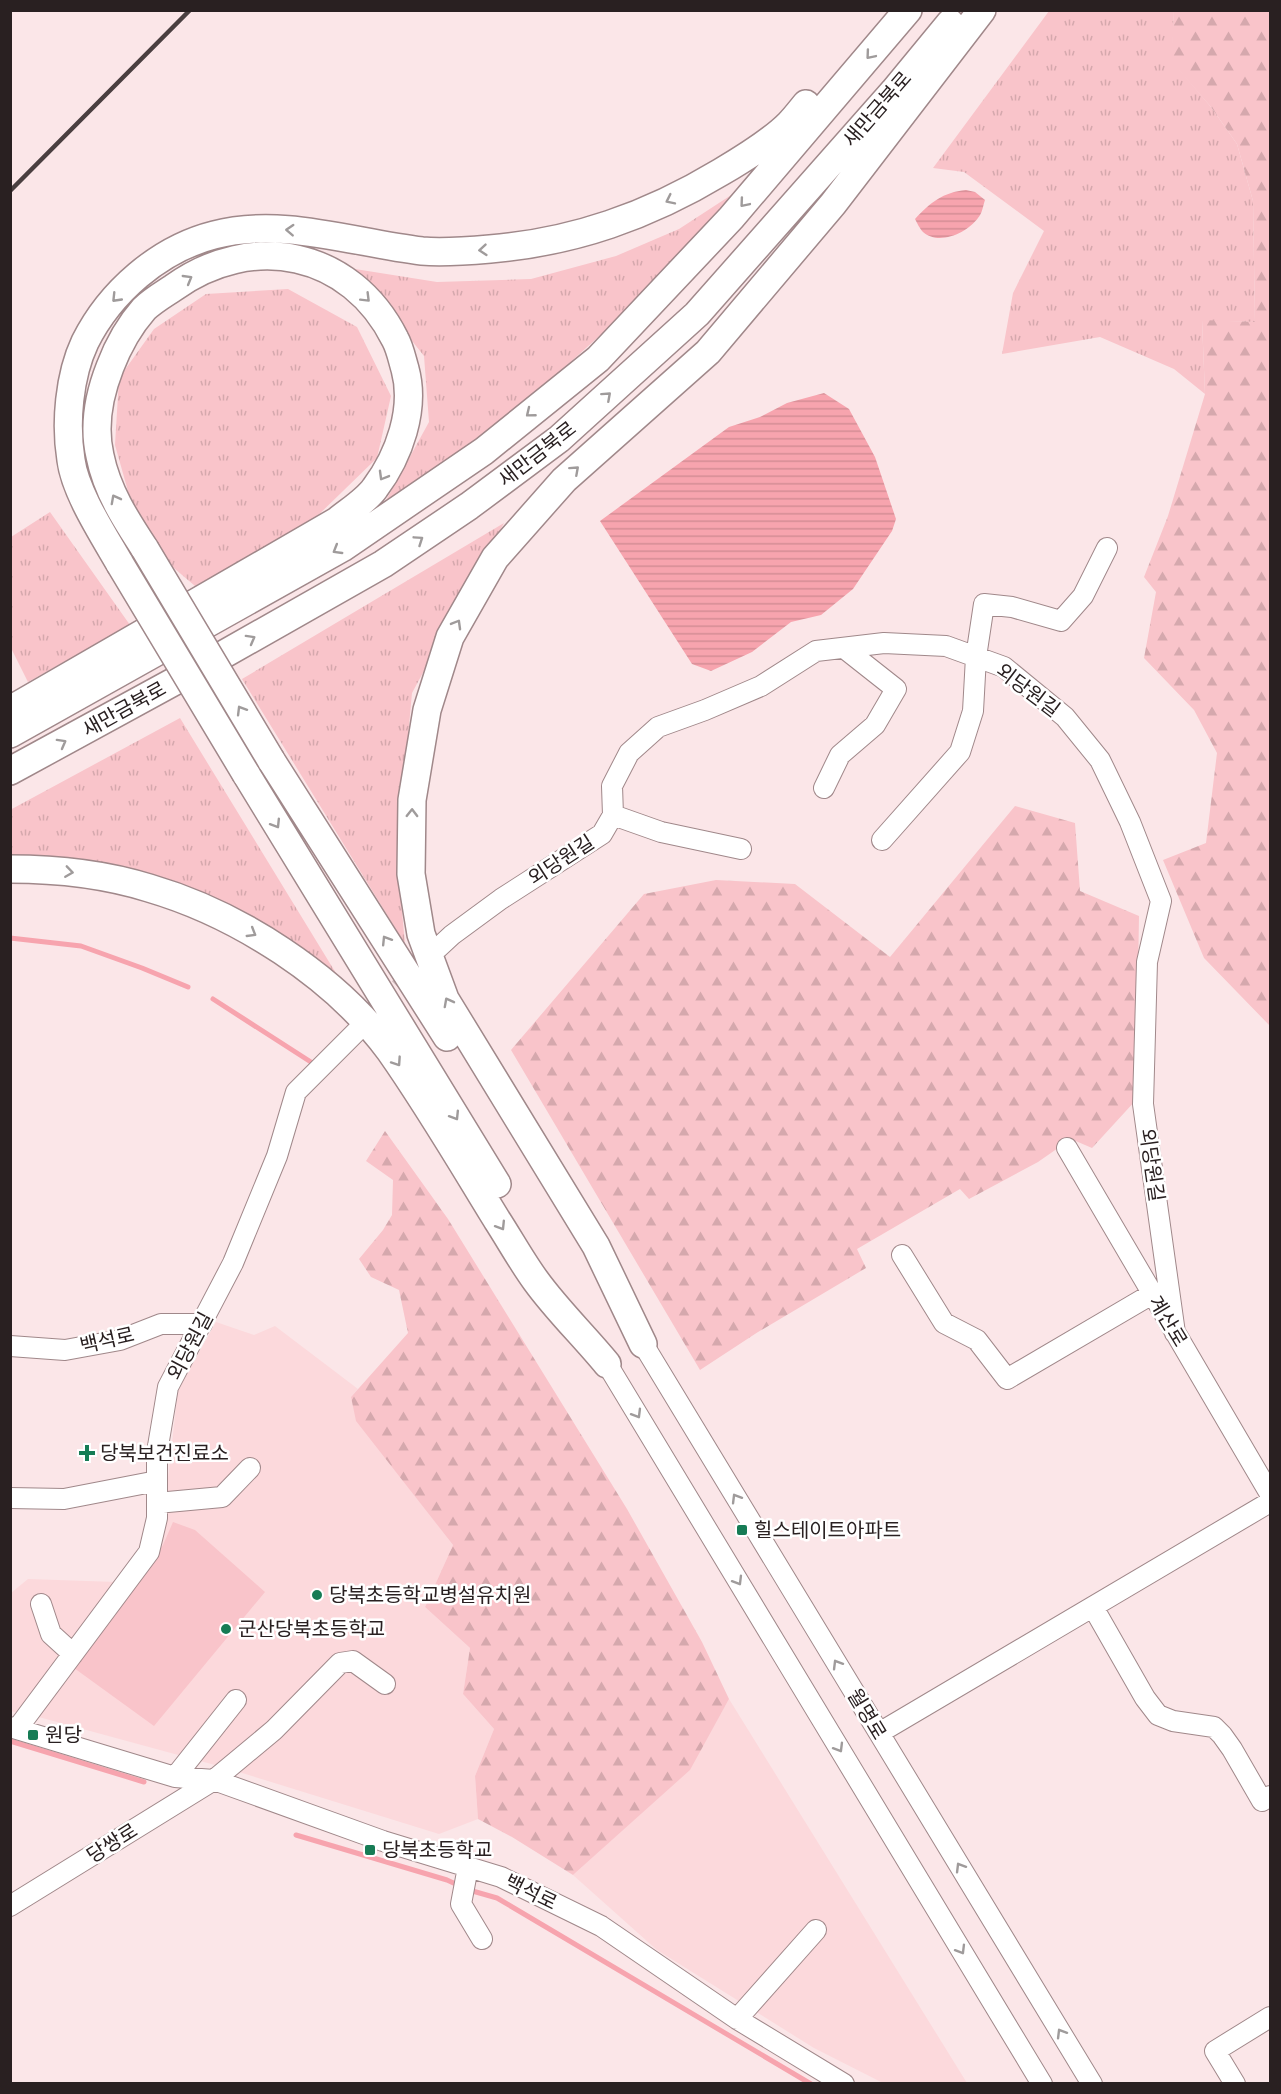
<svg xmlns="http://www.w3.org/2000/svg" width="1281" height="2094" font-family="'Libre Baskerville','Noto Sans KR',serif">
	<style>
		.built { fill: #fcd9dc }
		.grass { fill: url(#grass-tufts) }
		.forest { fill: url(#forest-firs) }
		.park { fill: #f9c4ca }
		.water { fill: url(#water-rules) }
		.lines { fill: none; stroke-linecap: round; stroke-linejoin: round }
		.stream { stroke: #f7a4ae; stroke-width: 5 }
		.minor-tunnel { stroke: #d1bec0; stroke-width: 20; stroke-dasharray: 20 10; stroke-linecap: butt }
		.minor-casing { stroke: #a0888a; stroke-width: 22 }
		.highway-casing { stroke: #a0888a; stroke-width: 30 }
		.minor { stroke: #fff; stroke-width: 20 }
		.highway { stroke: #fff; stroke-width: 27 }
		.rail { stroke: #4a3f40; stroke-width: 4.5 }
		.highway-bridge-casing { stroke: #a0888a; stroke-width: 30; stroke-linecap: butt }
		.highway-bridge { stroke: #fff; stroke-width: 27 }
		.oneway { stroke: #9f9b9b }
		.poi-dot { fill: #167c55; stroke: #fff; stroke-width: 2 }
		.labels { text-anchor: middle; stroke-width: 5; stroke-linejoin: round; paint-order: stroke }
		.street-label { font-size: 20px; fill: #292021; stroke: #fff }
		.poi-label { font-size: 20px; fill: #292021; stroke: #fff; text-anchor: start }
	</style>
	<defs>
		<pattern id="grass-tufts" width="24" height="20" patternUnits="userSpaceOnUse" patternTransform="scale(1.5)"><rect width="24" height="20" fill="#f9c4ca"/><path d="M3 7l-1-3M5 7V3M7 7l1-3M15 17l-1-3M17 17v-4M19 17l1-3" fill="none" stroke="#d5a8ad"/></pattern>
		<pattern id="forest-firs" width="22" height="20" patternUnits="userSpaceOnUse" patternTransform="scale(1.5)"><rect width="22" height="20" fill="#f9c4ca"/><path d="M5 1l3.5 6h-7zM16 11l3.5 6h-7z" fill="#d5a8ad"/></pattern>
		<pattern id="water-rules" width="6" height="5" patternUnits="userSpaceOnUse" patternTransform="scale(1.5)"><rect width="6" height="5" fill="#f7a4ae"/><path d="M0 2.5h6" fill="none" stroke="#d48d95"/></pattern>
	</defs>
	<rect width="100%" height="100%" fill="#fbe6e8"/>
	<path class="built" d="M216,1322L254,1335L275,1326L358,1389L351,1397L357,1421L453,1545L425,1607L470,1648L463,1694L494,1729L475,1776L478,1819L439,1834L226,1768L35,1716L164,1513L178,1390Z
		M28,1579L116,1582L21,1714L11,1711V1593Z
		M729,1699L967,2083H883L814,2048L657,1950L573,1875L689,1770Z"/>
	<path class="grass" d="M1049,11H1174L1172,61L1211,107L1237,144L1253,201L1255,322L1202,321L1205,394L1174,369L1100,337L1002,354L1013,293L1044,231L964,172L933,168Z
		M742,188L637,302L534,395L458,455L384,504L429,422L424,356L355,269L437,282L531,279L616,256L679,229Z
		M288,289L357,327L391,396L377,458L307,526L195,586L168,563L133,509L115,445L119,378L154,329L206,294Z
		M50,512L130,625L28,682L11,648V537Z
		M504,523L412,693L397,857L405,944L242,679Z
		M180,718L345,988L221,902L11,860L10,810Z"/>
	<path class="forest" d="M1174,11H1270V1026L1204,958L1163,860L1206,843L1217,753L1194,710L1144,658L1156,592L1144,577L1168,516L1205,394L1202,320L1255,322L1253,201L1237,144L1211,107L1171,61Z
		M1015,806L1075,823L1080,891L1139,916L1136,1100L1092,1148L1071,1139L1038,1162L969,1199L960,1189L857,1249L866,1268L758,1332L700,1370L511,1050L644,894L716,880L795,884L890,957Z
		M385,1131L448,1219L627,1509L702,1642L729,1699L690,1770L573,1875L512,1837L478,1819L475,1776L494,1729L463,1694L470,1648L425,1607L453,1545L356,1421L351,1397L408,1333L399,1290L371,1277L359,1259L383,1230L392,1215L393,1180L366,1161Z"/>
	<path class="park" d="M173,1522L195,1530L265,1592L154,1726L74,1668L163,1545Z"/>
	<path class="water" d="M966,190L975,192L985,200C983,206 982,214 978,218C967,233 939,246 923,232C920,229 917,223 915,219C930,203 943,192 966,190Z
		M824,393L849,409L875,457L896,519L892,531L853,589L821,615L791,622L752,652L711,671L692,664L600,521L729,427L760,417L787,403Z"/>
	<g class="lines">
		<path class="stream" d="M10,938L81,946L142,968L188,987
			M213,999L314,1064
			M10,1741L144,1782
			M296,1835L447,1880L460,1886
			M469,1890L497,1898L811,2084"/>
		<path class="minor-tunnel" d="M357,1031L418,969"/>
		<g class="minor-casing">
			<path id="minor" d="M824,788L840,755L875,725L896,689L844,648
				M613,815L661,832L741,849
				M882,840L960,752L973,711L976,657L984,604L1012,607L1061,621L1083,596L1107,548
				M438,948L452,935L501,899L602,834L613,815L612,786L629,753L658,727L705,710L761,686L816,651L884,643L946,646L1004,667L1065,717L1100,760L1130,822L1161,901L1147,962L1143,1104L1175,1333
				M1067,1148L1270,1494
				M902,1255L944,1323L977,1340L1007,1379L1152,1294
				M643,1344L1092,2084
				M10,1346L65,1350L120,1340L161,1324H202
				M607,1364L1042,2084
				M10,1498L64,1499L157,1481
				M157,1503L222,1497L250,1468
				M41,1604L51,1634L73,1654
				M1093,1607L1145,1698L1158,1715L1173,1721L1214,1727L1222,1735L1232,1749L1262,1801L1270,1796
				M10,1727L175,1777L214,1780L383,1841L501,1877L601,1926L737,2019L844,2084
				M17,1729L149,1552L157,1518V1452L168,1387L233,1263L277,1156L296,1092L357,1031
				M879,1733L1270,1502
				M175,1777L236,1700
				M468,1867L461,1904L482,1939
				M10,1906L214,1780L274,1730L340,1663L353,1661L385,1684
				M737,2019L816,1930
				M1235,2084L1215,2051L1270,2017"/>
		</g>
		<g class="highway-casing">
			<path id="highway" d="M120,564C104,536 75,492 71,460C65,423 69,376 85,342C110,292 159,249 214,235C283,217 353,243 422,251C444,253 467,251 490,249C574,242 648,216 721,172C743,159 771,142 789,124C795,118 801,110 806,104
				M10,710L337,521C349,511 366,501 375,488C399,456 416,409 405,369C402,359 400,348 395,339C351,251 252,231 173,288C164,294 152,301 144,309C129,326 118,346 110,367C99,395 93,426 100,456C107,491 126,520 145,549
				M10,734L342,548L484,451L598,359L731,218L908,10
				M271,760L447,1037
				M10,771L219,657L383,564L469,506L559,439L697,314L894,91L950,23
				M246,774L497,1184
				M10,869C57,869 104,874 149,888C238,914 335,976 390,1051C428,1105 462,1163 497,1220C510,1240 522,1262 536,1281C557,1310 584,1336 607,1364
				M643,1344L596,1246L445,999L421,934L411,874L412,800L427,710L450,637L495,558L564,480L708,352L833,204L982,10"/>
		</g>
		<use href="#minor" class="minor"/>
		<use href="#highway" class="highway"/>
		<path class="rail" d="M10,191L190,10"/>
		<g class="highway-bridge-casing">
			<path id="highway-bridge" d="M145,549L271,760
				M120,564L246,774"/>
		</g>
		<use href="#highway-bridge" class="highway-bridge"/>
	</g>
	<defs><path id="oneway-chevron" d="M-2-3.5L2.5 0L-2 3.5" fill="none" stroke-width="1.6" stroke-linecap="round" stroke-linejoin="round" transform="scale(1.5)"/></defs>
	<g class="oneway">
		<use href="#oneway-chevron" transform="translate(870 55) rotate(130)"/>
		<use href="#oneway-chevron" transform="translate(670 200) rotate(154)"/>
		<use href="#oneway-chevron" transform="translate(744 203) rotate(130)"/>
		<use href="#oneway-chevron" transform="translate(290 230) rotate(-177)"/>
		<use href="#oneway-chevron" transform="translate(483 250) rotate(175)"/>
		<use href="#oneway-chevron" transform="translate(188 279) rotate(-30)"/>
		<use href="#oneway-chevron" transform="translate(116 298) rotate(134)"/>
		<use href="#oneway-chevron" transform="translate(366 298) rotate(45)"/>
		<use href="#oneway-chevron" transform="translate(607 396) rotate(-42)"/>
		<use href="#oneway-chevron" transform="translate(530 413) rotate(141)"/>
		<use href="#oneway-chevron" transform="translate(575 470) rotate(-42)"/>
		<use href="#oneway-chevron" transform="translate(383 476) rotate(120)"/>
		<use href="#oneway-chevron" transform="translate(115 499) rotate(-118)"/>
		<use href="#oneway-chevron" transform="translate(419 540) rotate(-34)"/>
		<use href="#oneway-chevron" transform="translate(337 550) rotate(149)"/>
		<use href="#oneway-chevron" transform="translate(457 624) rotate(-60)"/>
		<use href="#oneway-chevron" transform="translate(251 639) rotate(-29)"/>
		<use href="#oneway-chevron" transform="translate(241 710) rotate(-121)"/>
		<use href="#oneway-chevron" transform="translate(62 743) rotate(-29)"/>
		<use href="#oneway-chevron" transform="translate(412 813) rotate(-89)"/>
		<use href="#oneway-chevron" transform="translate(276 824) rotate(58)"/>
		<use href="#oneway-chevron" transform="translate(69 872) rotate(8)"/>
		<use href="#oneway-chevron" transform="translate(252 933) rotate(31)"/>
		<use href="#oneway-chevron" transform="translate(386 940) rotate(-122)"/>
		<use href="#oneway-chevron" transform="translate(448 1002) rotate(-118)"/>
		<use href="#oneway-chevron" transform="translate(397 1062) rotate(56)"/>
		<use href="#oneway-chevron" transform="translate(455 1116) rotate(58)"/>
		<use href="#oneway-chevron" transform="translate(501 1226) rotate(58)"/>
		<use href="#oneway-chevron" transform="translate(637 1414) rotate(59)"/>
		<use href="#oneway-chevron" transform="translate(736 1498) rotate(-121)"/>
		<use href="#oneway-chevron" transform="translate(738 1581) rotate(59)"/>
		<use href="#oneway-chevron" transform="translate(837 1664) rotate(-121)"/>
		<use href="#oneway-chevron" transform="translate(839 1748) rotate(59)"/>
		<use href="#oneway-chevron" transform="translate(960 1867) rotate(-121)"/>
		<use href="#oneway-chevron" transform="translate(961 1950) rotate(59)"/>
		<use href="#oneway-chevron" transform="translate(1061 2033) rotate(-121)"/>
	</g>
	<g class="poi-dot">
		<path d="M84 1444h6v6h6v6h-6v6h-6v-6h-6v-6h6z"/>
		<rect x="736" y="1524" width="12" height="12" rx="3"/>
		<circle cx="317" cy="1595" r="6"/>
		<circle cx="226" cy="1629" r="6"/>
		<rect x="27" y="1729" width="12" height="12" rx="3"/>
		<rect x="364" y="1844" width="12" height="12" rx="3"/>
	</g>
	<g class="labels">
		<g class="street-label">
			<text transform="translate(877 109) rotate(-49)" y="7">새만금북로</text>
			<text transform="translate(537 454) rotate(-38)" y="7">새만금북로</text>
			<text transform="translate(1028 690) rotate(37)" y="7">외당원길</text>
			<text transform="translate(124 709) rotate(-29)" y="7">새만금북로</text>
			<text transform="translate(561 860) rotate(-33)" y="7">외당원길</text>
			<text transform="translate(1152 1165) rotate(82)" y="7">외당원길</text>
			<text transform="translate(1168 1321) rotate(59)" y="7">계산로</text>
			<text transform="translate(107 1340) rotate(-13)" y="7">백석로</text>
			<text transform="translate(190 1346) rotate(-62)" y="7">외당원길</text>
			<text transform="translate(867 1714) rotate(59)" y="7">월명로</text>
			<text transform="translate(112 1843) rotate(-32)" y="7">당쌍로</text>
			<text transform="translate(531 1892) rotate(26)" y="7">백석로</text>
		</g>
		<g class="poi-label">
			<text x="100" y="1460">당북보건진료소</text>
			<text x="754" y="1537">힐스테이트아파트</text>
			<text x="329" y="1602">당북초등학교병설유치원</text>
			<text x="238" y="1636">군산당북초등학교</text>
			<text x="45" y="1742">원당</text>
			<text x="382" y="1857">당북초등학교</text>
		</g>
	</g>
	<rect width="1281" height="2094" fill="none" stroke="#292021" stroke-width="24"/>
</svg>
